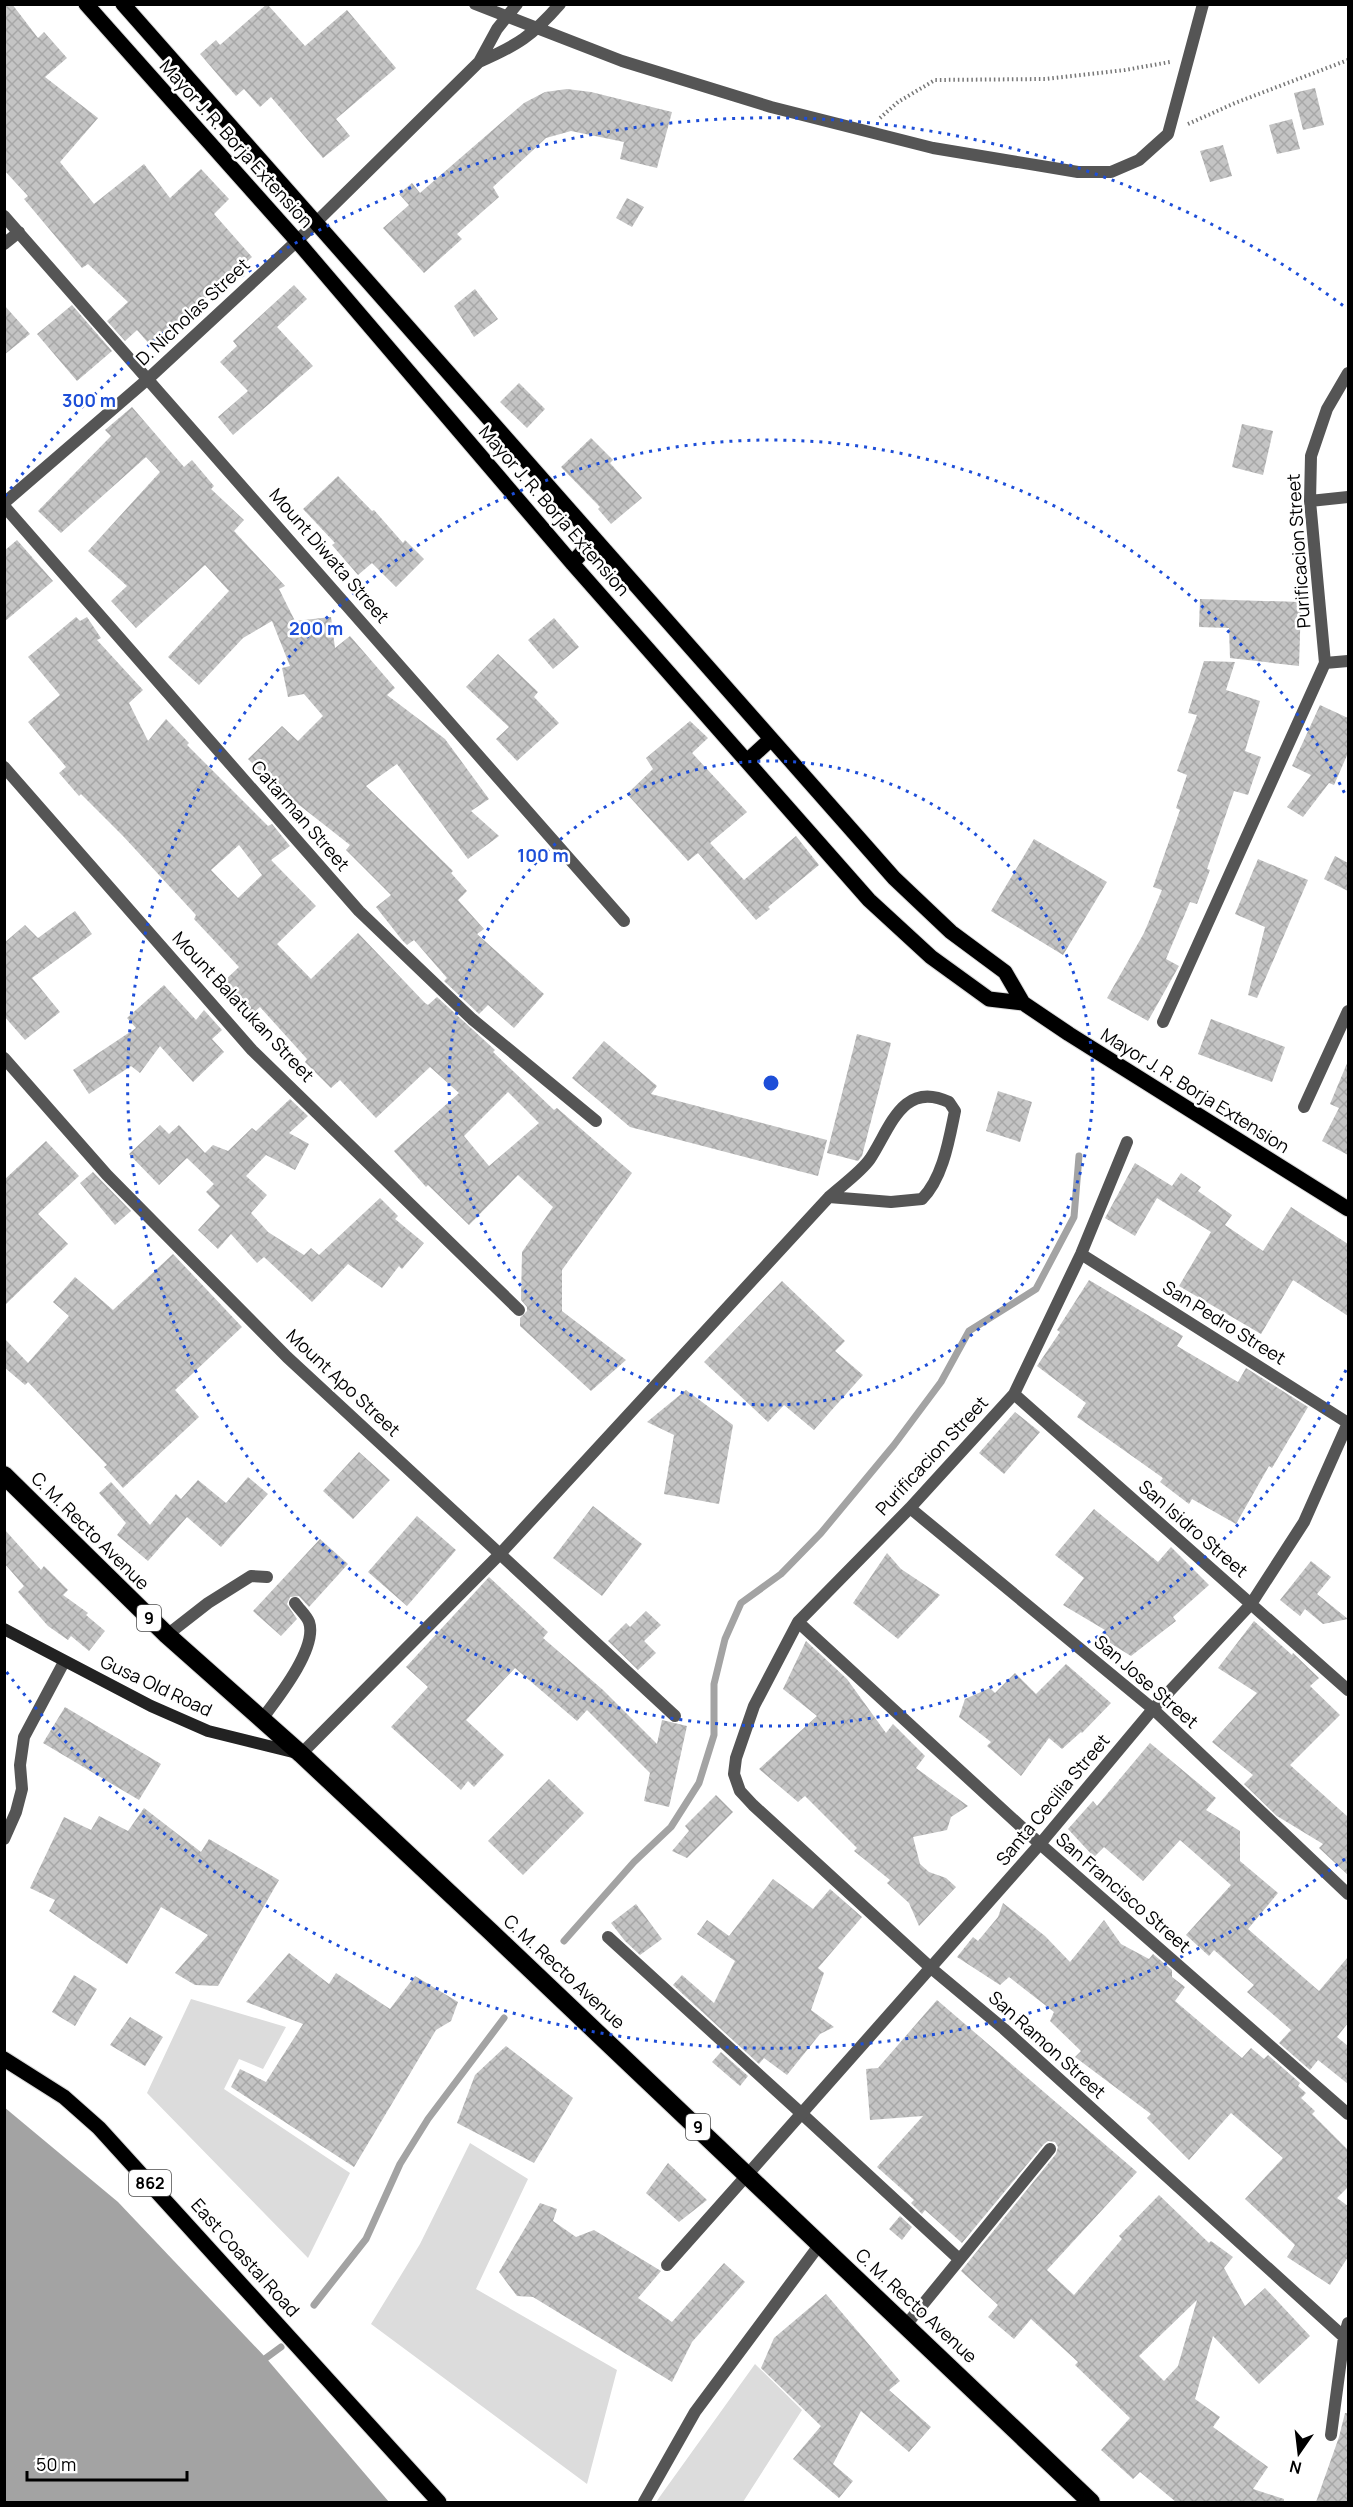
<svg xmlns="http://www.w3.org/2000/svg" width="1353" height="2507" font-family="Manrope,sans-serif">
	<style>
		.green { fill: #dcdcdc }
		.water { fill: #a3a3a3 }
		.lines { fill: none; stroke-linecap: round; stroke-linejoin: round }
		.stream { stroke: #a3a3a3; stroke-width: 7 }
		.building { fill: url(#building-cross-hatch); fill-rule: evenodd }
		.primary-casing { stroke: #dbdbdb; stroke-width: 17 }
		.highway-casing { stroke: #dbdbdb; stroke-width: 20 }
		.path { stroke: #777; stroke-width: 4; stroke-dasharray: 1.5 3; stroke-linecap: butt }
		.lane { stroke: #555; stroke-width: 12 }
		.street { stroke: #555; stroke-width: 12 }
		.secondary { stroke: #222; stroke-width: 12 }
		.primary { stroke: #000; stroke-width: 15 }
		.highway { stroke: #000; stroke-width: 18 }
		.ring { fill: none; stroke: #1d4ed8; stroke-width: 3; stroke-dasharray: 3 6 }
		.labels { text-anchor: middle; stroke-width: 5; stroke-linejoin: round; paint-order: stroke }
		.shield { fill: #fff; stroke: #4c4c4c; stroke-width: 1.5 }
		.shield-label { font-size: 16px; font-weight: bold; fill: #000 }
		.street-label { font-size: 18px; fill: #000; stroke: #fff }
		.centre { fill: #1d4ed8; stroke: #fff; stroke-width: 3 }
		.ring-label { font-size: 18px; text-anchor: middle; font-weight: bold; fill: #1d4ed8; stroke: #fff; stroke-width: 5; stroke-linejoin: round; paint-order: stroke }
	</style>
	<defs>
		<pattern id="building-cross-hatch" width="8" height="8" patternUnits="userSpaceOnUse" patternTransform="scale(1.5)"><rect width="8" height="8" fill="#c4c4c4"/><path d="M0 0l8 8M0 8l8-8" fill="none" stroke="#a7a7a7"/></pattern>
	</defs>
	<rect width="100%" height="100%" fill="#fff"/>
	<path class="green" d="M191,1999L286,2027L263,2069L239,2059L224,2089L350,2173L308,2258L147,2093Z
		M470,2143L528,2179L476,2289L617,2370L587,2484L371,2324L420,2244Z
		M755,2364L802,2410L743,2502H656Z"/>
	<path class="water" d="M4,2107L118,2202L266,2358L389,2502H5Z"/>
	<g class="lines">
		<path class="stream" d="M564,1941L634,1862L671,1827L699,1783L714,1735V1684L725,1639L741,1603L781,1574L821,1533L894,1445L941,1382L969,1331L1036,1289L1074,1217L1079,1156
			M314,2305L366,2239L400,2164L428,2119L504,2018
			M266,2358L281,2347"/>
	</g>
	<path class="building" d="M4,4H12L38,38L44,32L67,58L45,77L98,118L60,162L94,204L144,164L170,198L201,169L229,199L214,214L252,257L151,346L137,330L125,341L107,321L128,302L88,264L82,268L24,199L28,196L4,170Z
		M267,4L305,46L347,10L396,68L336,119L350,136L323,158L271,97L260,107L244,89L236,96L200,54L216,40L220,45Z
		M1315,88L1324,125L1303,130L1294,93Z
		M567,89L591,92L672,112L657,168L620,159L624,142L571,131L546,138L493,187L499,197L457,234L462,239L424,273L383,228L409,205L399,194L412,183L420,193L524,103L545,92Z
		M1292,119L1300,149L1277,154L1269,125Z
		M1223,145L1232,176L1210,182L1200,151Z
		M627,198L644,207L632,227L616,218Z
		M294,285L307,299L277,327L313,366L233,435L218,417L248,391L220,362L237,346L233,341Z
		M475,289L498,319L474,337L454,306Z
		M4,305L30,334L4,355Z
		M72,305L112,351L77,381L37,334Z
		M519,383L545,409L527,428L500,402Z
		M132,407L184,467L192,460L214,486L211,489L244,520L234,531L285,586L279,589L295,621L331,617L335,648L350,636L395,688L387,695L445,739L489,799L471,811L499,836L468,859L397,764L366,786L453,871L451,873L467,891L458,900L484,929L477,934L544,994L514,1028L488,1005L479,1014L444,981L447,978L414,940L407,945L402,940L376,907L391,895L346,850L350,845L275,786L248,759L282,726L298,741L323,716L304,694L288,697L282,668L290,666L272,621L243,638L199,685L168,657L229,591L205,565L136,628L111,601L127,586L88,551L160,472L146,457L61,533L38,511L111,436L105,430Z
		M1242,424L1273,431L1263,475L1232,467Z
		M591,438L613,460L610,463L642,498L611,524L598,509L600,507L561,467Z
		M338,476L372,511L374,510L403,543L405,540L424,559L396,587L372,563L358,575L332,545L335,543L303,509Z
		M17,540L53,581L4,622V551Z
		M1200,599L1301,602L1299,666L1230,658L1229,628L1199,627Z
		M76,617L80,621L87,617L101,638L97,640L143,690L129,703L148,741L166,719L189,743L187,745L268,826L272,824L290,846L271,860L316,906L277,944L311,979L358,933L425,1003L428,1005L437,997L495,1050L493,1052L554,1110L557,1108L632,1173L562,1270V1311L626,1360L591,1391L520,1326V1318L527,1311V1307L521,1300L522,1252L553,1207L518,1175L469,1225L428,1185L426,1187L394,1151L459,1093L430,1067L376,1118L340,1080L331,1088L305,1062L307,1059L260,1007L252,1014L222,983L239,967L194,919L196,915L123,836L81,794L79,796L59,773L66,767L28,722L60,695L28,657ZM239,845L262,875L238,898L211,870ZM508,1092L539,1123L489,1166L464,1136Z
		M554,618L579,647L553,669L528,640Z
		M498,654L538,692L534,697L559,723L517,761L496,739L509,727L466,687Z
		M1204,661L1235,662L1226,690L1260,701L1245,751L1261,757L1248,795L1234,791L1207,869L1210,870L1197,904L1190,902L1166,959L1179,966L1148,1021L1107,998L1144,933L1162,890L1153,887L1180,810L1176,808L1187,775L1177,771L1197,715L1188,713Z
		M1320,705L1348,718V753L1334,785L1329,783L1303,817L1287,807L1311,775L1292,766Z
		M690,721L708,738L692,753L747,812L710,843L744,880L796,836L819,865L768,907L770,909L756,920L698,853L688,861L627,794L653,769L646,758Z
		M1034,839L1107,882L1063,955L991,911Z
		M1335,856L1348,863V891L1324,879Z
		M1258,859L1308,880L1257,998L1248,995L1265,927L1235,914Z
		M75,911L92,934L32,978L60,1012L25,1040L4,1016V943L25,925L38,938Z
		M164,985L196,1020L204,1010L222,1030L212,1039L224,1052L193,1082L160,1046L140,1073L131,1066L89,1094L73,1070L136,1028L127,1018Z
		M1211,1019L1285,1047L1272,1082L1198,1054Z
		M857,1034L891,1043L862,1156L858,1161L827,1153Z
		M604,1041L657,1086L651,1094L827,1140L818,1176L630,1127L572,1078Z
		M1348,1061V1155L1322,1141L1339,1108L1330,1104Z
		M998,1091L1032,1102L1020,1142L986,1131Z
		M290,1099L308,1116L289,1133L309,1144L295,1170L266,1155L246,1176L267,1195L251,1213L268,1232L304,1255L311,1248L319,1255L380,1198L398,1216L395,1219L424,1243L402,1269L399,1266L382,1288L348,1264L312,1302L264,1257L257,1263L231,1234L218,1249L198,1230L220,1206L206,1192L214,1184L187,1158L159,1185L129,1154L160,1125L169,1134L179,1125L205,1153L213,1145L228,1151L252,1128L256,1131Z
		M46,1141L79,1176L38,1214L68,1244L4,1306V1180Z
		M1135,1163L1172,1186L1181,1173L1201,1187L1198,1191L1232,1215L1225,1225L1263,1251L1291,1207L1348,1244V1316L1293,1280L1261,1334L1179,1286L1211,1232L1157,1198L1135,1236L1105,1218Z
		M93,1172L131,1211L115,1225L80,1183Z
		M173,1254L242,1327L175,1390L199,1417L123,1488L104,1467L107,1465L28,1382L25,1385L4,1367V1338L28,1363L69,1316L53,1302L75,1277L113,1310Z
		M1089,1280L1183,1336L1177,1346L1238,1382L1246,1368L1308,1407L1272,1468L1269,1466L1236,1524L1192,1499L1189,1504L1160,1482L1163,1478L1077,1417L1086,1403L1037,1366L1060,1332L1057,1330Z
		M782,1281L845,1341L835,1351L863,1375L814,1430L784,1405L768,1422L704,1362Z
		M686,1390L733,1425L719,1504L664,1494L674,1435L647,1422Z
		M1015,1412L1040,1432L1004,1474L979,1453Z
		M359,1452L390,1480L353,1519L323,1491Z
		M248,1477L268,1494L221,1547L187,1517L148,1561L117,1535L126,1523L99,1493L111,1482L150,1525L176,1494L181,1499L198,1480L226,1503Z
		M593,1506L642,1544L602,1596L553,1558Z
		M1094,1509L1158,1562L1171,1547L1209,1585L1173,1617L1176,1621L1131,1656L1099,1636L1105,1630L1063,1605L1084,1578L1055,1555Z
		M417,1516L456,1550L407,1606L368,1572Z
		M4,1529L41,1570L44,1566L68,1590L63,1595L88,1613L86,1615L105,1631L89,1651L71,1636L68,1640L48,1626L18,1592L24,1586L4,1563Z
		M320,1539L348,1564L309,1607L299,1596L290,1597L287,1604L297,1619L281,1636L253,1611Z
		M887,1553L901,1569L940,1595L898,1639L853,1603Z
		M1311,1561L1331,1577L1317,1594L1348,1619L1323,1624L1305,1609L1300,1616L1280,1600Z
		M489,1577L548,1632L543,1638L603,1690L657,1744L662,1720L687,1726L669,1807L644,1801L650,1773L587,1710L577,1721L515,1668L466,1720L504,1755L474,1787L468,1781L461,1790L391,1727L428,1687L406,1667Z
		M646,1611L661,1625L644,1641L656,1653L638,1670L608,1641L626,1623L630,1627Z
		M1254,1621L1292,1655L1293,1653L1319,1678L1310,1686L1340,1715L1290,1765L1348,1817V1875L1319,1848L1323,1844L1277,1816L1244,1784L1253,1775L1212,1742L1257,1693L1218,1668Z
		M806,1641L847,1679L886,1733L893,1724L925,1756L916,1768L968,1806L951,1817L947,1830L913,1837L920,1864L929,1872L946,1878L956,1887L919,1926L909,1903L887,1883L890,1880L854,1851L857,1848L805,1796L798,1802L759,1769L817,1716L783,1689Z
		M1066,1664L1111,1703L1082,1733L1081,1732L1062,1749L1049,1738L1021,1776L987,1746L991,1742L959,1717L965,1699L990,1688L995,1693L1015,1673L1036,1694Z
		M65,1707L161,1764L139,1800L43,1743Z
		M1150,1743L1216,1798L1206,1810L1240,1831V1861L1278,1893L1248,1929L1319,1991L1348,1957V2023L1337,2037L1348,2046V2084L1318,2060L1310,2070L1279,2043L1291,2030L1247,1992L1254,1985L1214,1950L1209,1956L1186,1935L1231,1885L1180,1840L1143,1881L1104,1847L1094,1857L1068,1829L1093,1801L1097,1806Z
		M549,1779L584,1813L523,1875L488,1841Z
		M716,1795L733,1812L687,1858L672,1851L689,1831L685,1826Z
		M144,1808L201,1852L209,1839L279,1880L218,1986L195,1985L175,1973L208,1935L161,1907L127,1964L49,1911L55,1900L30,1888L64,1817L91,1830L99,1816L128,1831Z
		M773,1879L813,1909L830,1889L862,1917L818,1968L824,1973L811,2010L834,2027L820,2034L787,2075L764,2058L759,2064L673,1985L682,1975L714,2003L735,1961L697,1934L707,1920L729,1936Z
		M1003,1903L1045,1936L1070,1962L1104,1920L1121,1944L1149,1959L1153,1954L1172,1970V1977L1185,1987L1175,2001L1242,2058L1251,2048L1264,2059L1268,2055L1300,2083L1298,2086L1306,2093L1301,2098L1315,2111L1312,2114L1348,2150V2187L1337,2198L1348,2206V2257L1330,2285L1287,2257L1295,2245L1245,2199L1283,2158L1231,2113L1189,2160L1147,2118L1151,2114L1075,2057L1081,2051L1050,2021L1054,2012L1009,1977L1000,1985L957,1957L973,1937L978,1941L998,1917Z
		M636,1904L662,1939L640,1955L625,1941L611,1923Z
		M289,1953L329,1984L336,1973L390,2009L415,1976L458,2002L451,2021L436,2030L354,2167L231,2087L240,2069L266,2082L303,2024L246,2002Z
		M74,1975L97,1989L75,2026L52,2012Z
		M937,2000L1137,2172L1047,2270L1074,2295L1122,2239L1119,2236L1159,2195L1209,2243L1211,2241L1233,2257L1224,2268L1245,2306L1265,2288L1310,2336L1259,2384L1213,2336L1195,2399L1220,2417L1213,2427L1268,2467L1253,2489L1284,2499V2502H1176L1140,2472L1133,2479L1101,2450L1130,2418L1075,2365L1078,2362L1031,2319L1014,2339L988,2317L998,2305L961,2271L1056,2154L1058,2147L1055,2142L1048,2141L1044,2144L962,2243L925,2210L922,2214L911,2203L914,2200L877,2167L923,2116L870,2120L866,2069L878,2068ZM1197,2300L1178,2366L1164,2381L1139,2356Z
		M130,2017L163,2037L145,2066L110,2045Z
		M506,2046L573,2098L534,2163L457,2123L475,2075Z
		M721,2052L748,2076L740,2086L712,2062Z
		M668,2163L707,2200L679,2222L646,2193Z
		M540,2203L557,2209L553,2221L576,2237L594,2230L661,2271L638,2298L672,2322L724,2263L745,2282L692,2342L672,2382L533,2297L517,2296L499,2272Z
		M900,2216L912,2227L902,2240L889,2229Z
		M826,2294L900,2381L889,2390L931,2427L909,2452L861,2411L833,2464L853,2481L839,2498L793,2459L821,2426L761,2368L774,2338Z
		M1345,2413H1348V2502H1316L1339,2437Z"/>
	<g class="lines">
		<g class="primary-casing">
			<path id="primary" d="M86,4L297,241L572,563L869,900L931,957L989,999L1023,1003
				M123,4L894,878L951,932L1005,972L1023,1003L1069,1034L1348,1209
				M572,563L595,539
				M747,761L771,739
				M4,2059L64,2097L99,2128L439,2502"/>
		</g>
		<g class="highway-casing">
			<path id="highway" d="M4,1475L167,1635L301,1754L491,1932L1091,2502"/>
		</g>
		<path class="path" d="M880,118L898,102L935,80L1045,79L1125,70L1170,62
			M1188,124L1235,103L1348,60"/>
		<path class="lane" d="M499,1555L829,1197C842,1185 860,1173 870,1159C890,1129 902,1080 949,1102L955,1111C949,1140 943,1178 922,1199L891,1202L829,1197
			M167,1635L208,1603L251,1576L267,1577
			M262,1719C277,1699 318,1648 309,1622C307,1616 299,1609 295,1603
			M4,1839L16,1812L22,1789L20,1765L24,1737L64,1662
			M802,2114L959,2259
			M667,2265L748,2174
			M906,2325L1050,2149
			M644,2502L695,2412L820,2244"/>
		<path class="street" d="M475,4L622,61L771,107L933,148L1078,172H1111L1139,160L1168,134L1203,4
			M479,62C518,45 532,36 560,4
			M4,216L624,921
			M4,244L19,232
			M1310,501L1348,497
			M4,503L149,378L297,241L479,62L497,29L517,4
			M4,506L359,911L472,1019L596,1121
			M1325,663L1348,661
			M4,767L252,1050L519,1310
			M1163,1022L1325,663L1310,501L1311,456L1327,409L1348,373
			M4,1058L107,1175L287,1357L675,1716
			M1304,1107L1348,1011
			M1127,1142L1081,1254L1014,1394L910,1508L798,1622L754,1706L736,1758L734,1774L740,1791L753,1805L931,1968L1004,2029L1344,2337
			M1081,1254L1348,1423
			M1014,1394L1348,1690
			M910,1508L1153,1709L1348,1894
			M798,1622L1040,1844L1348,2114
			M301,1754L499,1555
			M608,1937L802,2114
			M748,2174L1040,1844L1153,1709L1251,1604L1304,1522L1348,1423
			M1331,2435L1344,2337L1348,2323"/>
		<path class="secondary" d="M4,1629L151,1706L208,1731L297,1753"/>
		<use href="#primary" class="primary"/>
		<use href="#highway" class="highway"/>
	</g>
	<g class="ring">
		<circle cx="771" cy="1083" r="322"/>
		<path d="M1346 1370A643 643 0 1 1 1346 796"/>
		<path d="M1345 1859A965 965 0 0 1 5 1670M5 496A965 965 0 0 1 1345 307"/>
	</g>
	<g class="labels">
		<g class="shield">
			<rect x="137" y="1605" width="24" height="26" rx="4.5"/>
			<rect x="686" y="2114" width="24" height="26" rx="4.5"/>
			<rect x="129" y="2170" width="42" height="26" rx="4.5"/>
		</g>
		<g class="shield-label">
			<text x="149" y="1624">9</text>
			<text x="698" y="2133">9</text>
			<text x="150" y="2189">862</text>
		</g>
		<g class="street-label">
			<text transform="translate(236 144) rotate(48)" y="6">Mayor J. R. Borja Extension</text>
			<text transform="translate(193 312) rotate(-43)" y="6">D. Nicholas Street</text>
			<text transform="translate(554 511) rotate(49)" y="6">Mayor J. R. Borja Extension</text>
			<text transform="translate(1299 551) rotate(-94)" y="6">Purificacion Street</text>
			<text transform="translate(329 556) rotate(49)" y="6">Mount Diwata Street</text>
			<text transform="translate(300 816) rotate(49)" y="6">Catarman Street</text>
			<text transform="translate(243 1007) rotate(47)" y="6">Mount Balatukan Street</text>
			<text transform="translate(1195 1091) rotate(32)" y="6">Mayor J. R. Borja Extension</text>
			<text transform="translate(1224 1323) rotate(32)" y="6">San Pedro Street</text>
			<text transform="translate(343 1383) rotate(43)" y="6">Mount Apo Street</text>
			<text transform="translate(932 1456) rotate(-47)" y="6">Purificacion Street</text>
			<text transform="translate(1193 1529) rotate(41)" y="6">San Isidro Street</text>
			<text transform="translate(90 1531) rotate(45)" y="6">C. M. Recto Avenue</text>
			<text transform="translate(1146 1682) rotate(41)" y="6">San Jose Street</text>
			<text transform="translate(156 1686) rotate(25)" y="6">Gusa Old Road</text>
			<text transform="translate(1053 1800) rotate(-50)" y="6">Santa Cecilia Street</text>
			<text transform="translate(1123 1893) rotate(41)" y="6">San Francisco Street</text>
			<text transform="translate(564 1972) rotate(43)" y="6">C. M. Recto Avenue</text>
			<text transform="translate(1047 2045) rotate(42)" y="6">San Ramon Street</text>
			<text transform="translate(245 2258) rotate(48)" y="6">East Coastal Road</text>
			<text transform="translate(916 2306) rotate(43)" y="6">C. M. Recto Avenue</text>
		</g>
	</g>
	<circle cx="771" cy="1083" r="9" class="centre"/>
	<g class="ring-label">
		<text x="89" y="407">300 m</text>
		<text x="316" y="635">200 m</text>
		<text x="543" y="862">100 m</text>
	</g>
	<rect width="1353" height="2507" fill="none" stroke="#000000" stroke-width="12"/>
	<g transform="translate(1299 2453) rotate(194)" stroke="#ffffff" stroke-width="4.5" paint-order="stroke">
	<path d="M0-4.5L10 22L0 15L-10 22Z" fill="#000000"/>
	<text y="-9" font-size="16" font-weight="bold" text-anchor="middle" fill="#000000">N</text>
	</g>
	<path d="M27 2471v9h160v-9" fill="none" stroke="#000000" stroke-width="3"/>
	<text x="36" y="2471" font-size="18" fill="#000000" stroke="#ffffff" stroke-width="4.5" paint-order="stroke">50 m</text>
</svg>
